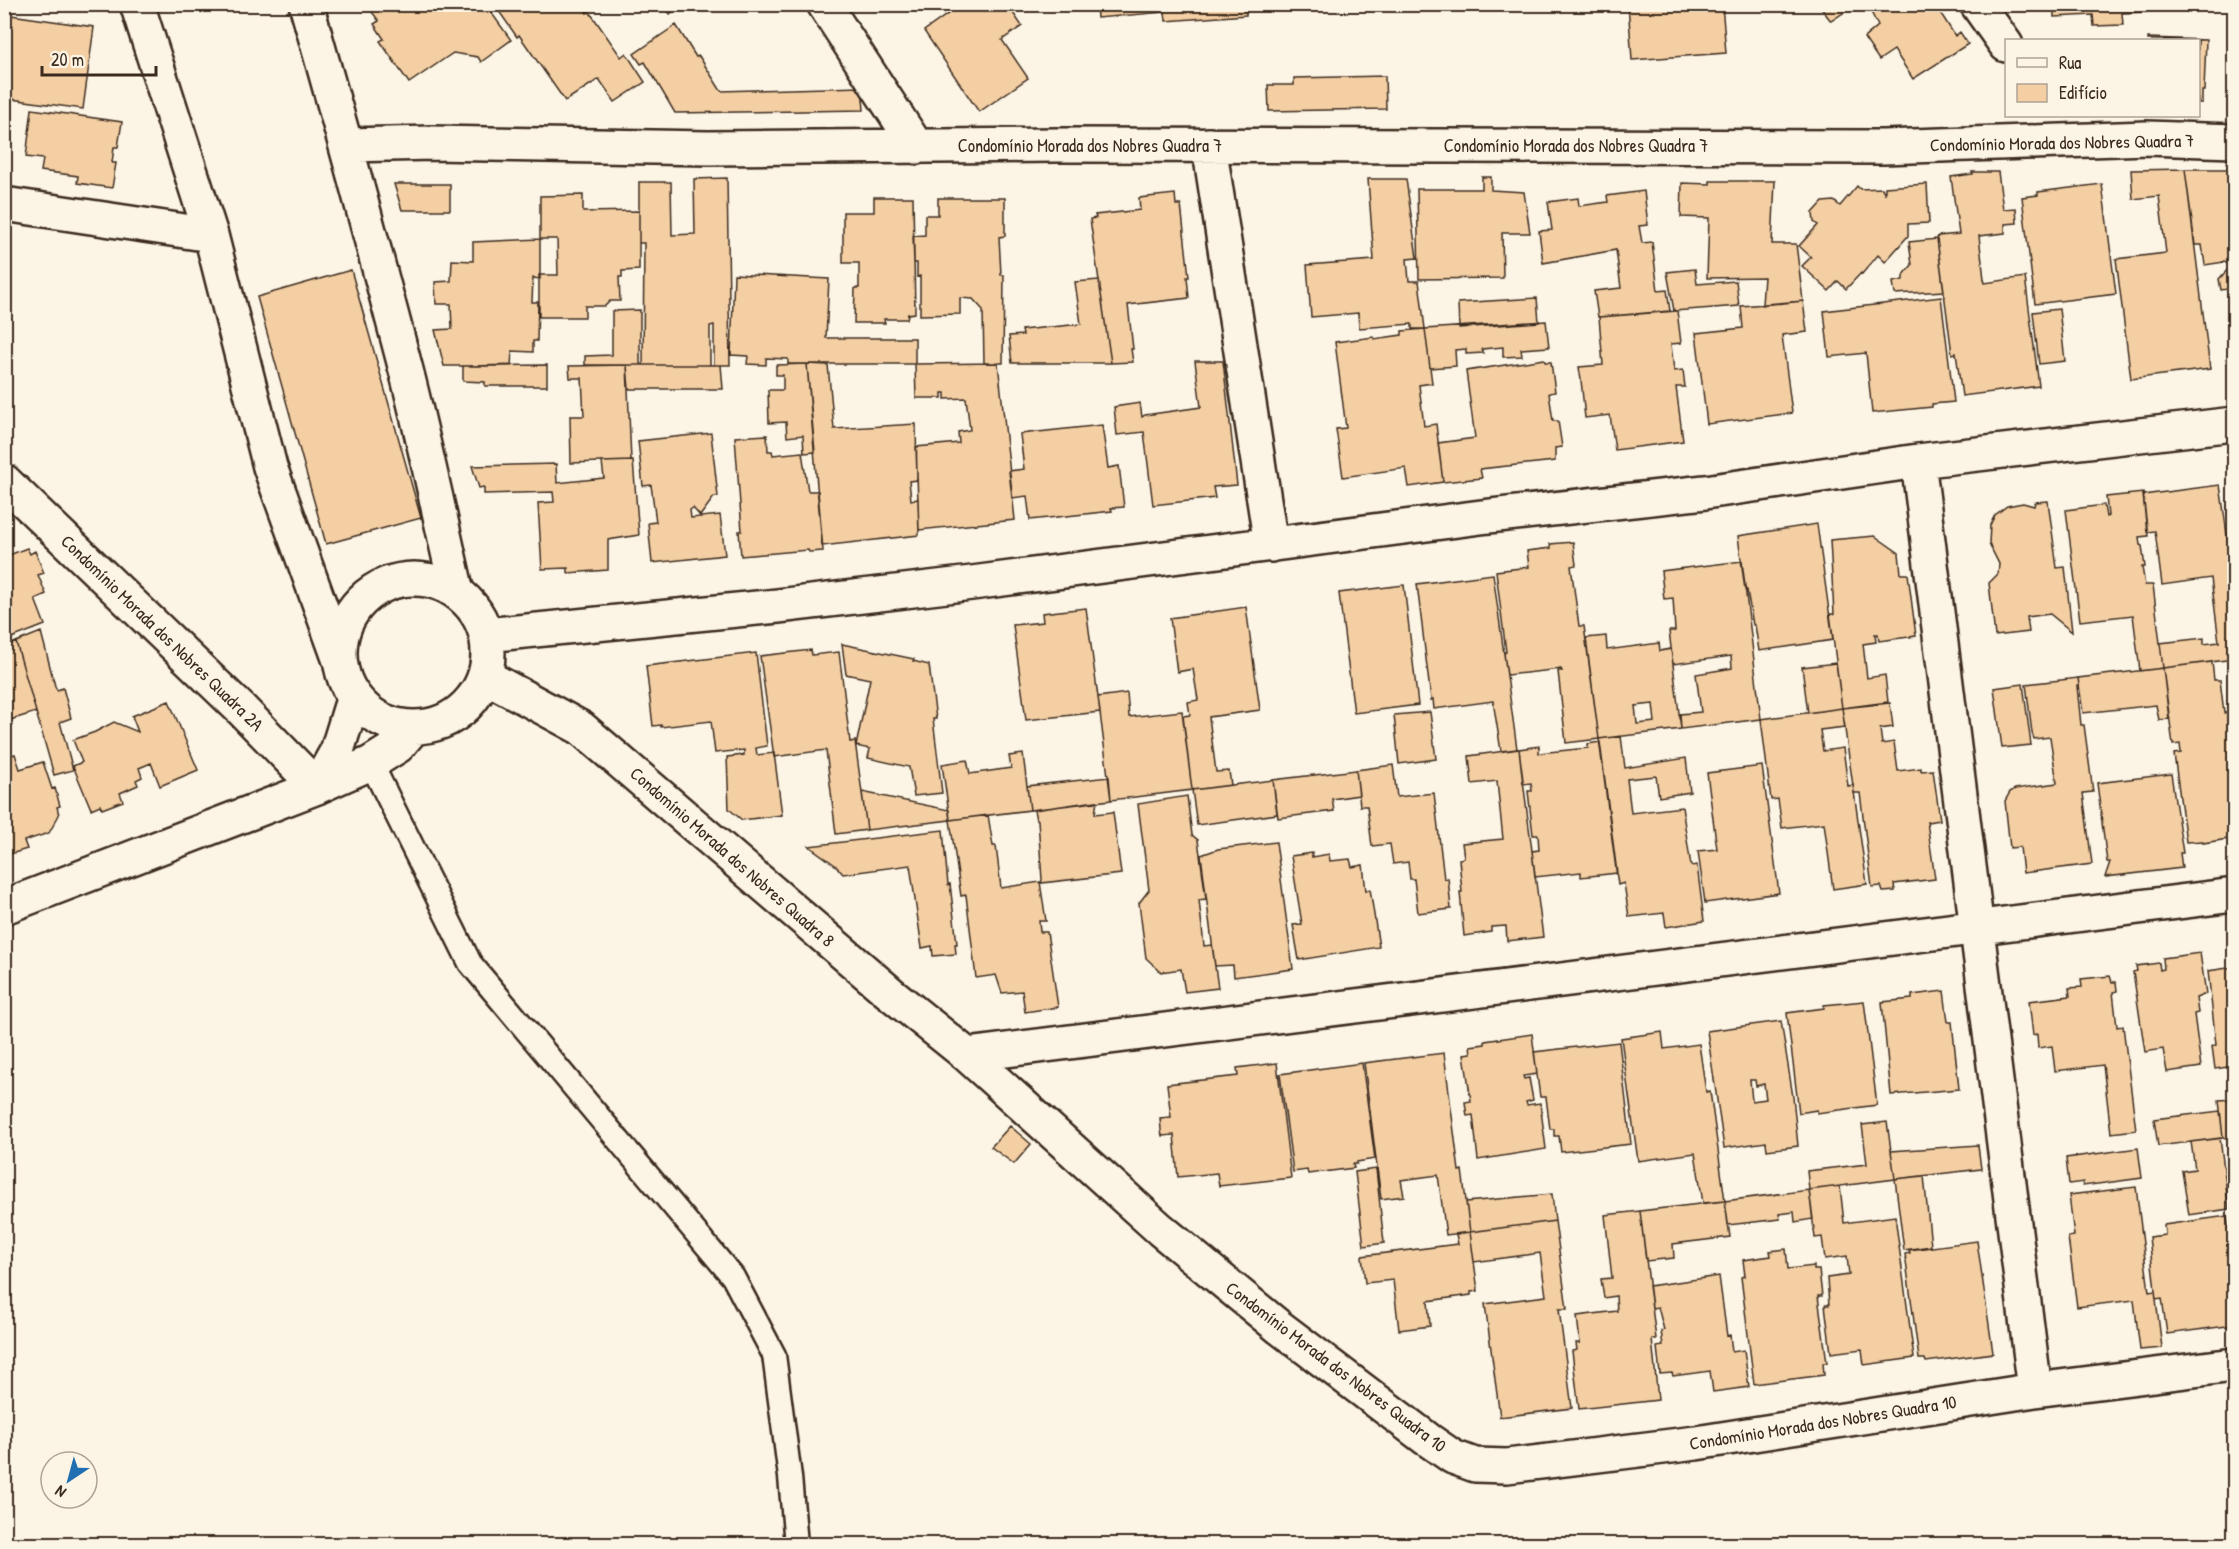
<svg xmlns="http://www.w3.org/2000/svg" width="2239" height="1549" font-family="'Patrick Hand',sans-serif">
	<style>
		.building { fill: #f4cfa4; stroke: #3b2a1e; stroke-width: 1.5; fill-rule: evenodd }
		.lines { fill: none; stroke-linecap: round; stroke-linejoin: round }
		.service-casing { stroke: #3b2a1e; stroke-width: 27 }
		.minor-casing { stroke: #3b2a1e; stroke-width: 38 }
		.service { stroke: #fcf5e5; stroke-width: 22 }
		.minor { stroke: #fcf5e5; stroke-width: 33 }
		.labels { text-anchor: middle; stroke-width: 5; stroke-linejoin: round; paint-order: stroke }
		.street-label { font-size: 18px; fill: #3b2a1e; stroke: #fcf5e5 }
	</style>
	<rect width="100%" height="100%" fill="#fcf5e5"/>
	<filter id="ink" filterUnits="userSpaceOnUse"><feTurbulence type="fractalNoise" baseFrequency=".0167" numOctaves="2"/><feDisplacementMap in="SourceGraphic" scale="12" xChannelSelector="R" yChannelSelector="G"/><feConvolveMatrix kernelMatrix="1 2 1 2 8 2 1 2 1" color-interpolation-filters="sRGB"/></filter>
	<g filter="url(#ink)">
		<path class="building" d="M4,4H85L69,5V7Z
			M384,4H477L482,12L488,8L511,40L481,62L478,57L453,53L409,83L380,41L384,39L374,24L379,21L372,12Z
			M494,4H581L587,13L589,11L621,57L626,53L645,82L615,102L599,79L565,101L519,35L517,37Z
			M663,4H683L670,14Z
			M962,4H1007L1022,26L1002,40L1028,78L979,112L924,31Z
			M1096,4H1246V15L1166,21L1165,12L1097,18Z
			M1628,4H1722L1726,53L1632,60Z
			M1818,4H1850L1852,7L1831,21Z
			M1867,4H1943L1938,9L1955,36L1960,32L1968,44L1913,79L1894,50L1879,60L1864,38L1878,26Z
			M2054,4H2145L2146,12L2122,13L2123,25L2094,26L2093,15L2054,17Z
			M4,14L94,27L83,109L4,98Z
			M676,25L696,57L699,56L721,91L862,87L864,110L675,113L645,62L641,64L634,54Z
			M2148,38L2206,40L2204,91H2202V103H2198V40H2148Z
			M1385,76L1386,109L1269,111L1268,85H1294V78Z
			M32,109L122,122L118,147H114L112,163H116L112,188L77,183L78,176L41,171L43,159L26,157Z
			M2185,169L2210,369L2131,379L2116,259L2166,253L2159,196L2133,199L2131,170Z
			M2185,169H2234V290V288L2221,290L2219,279L2230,267L2229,264L2224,262L2205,265L2202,245H2195Z
			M1972,172H1998L2003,209L2016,208L2017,223L2005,224V233L1979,236L1984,279L1985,283L2025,277L2039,386L1962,396L1956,353L1952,354L1937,239L1938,236L1959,234L1951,177L1973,174Z
			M1482,177H1491V190L1524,192L1530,233H1502L1503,278L1419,279L1417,189H1482Z
			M727,178L730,365H714V325L710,326V365H643L644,243H639V182H671L672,235L695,234L694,179Z
			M1368,179H1406L1417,258L1407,259L1409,281H1419L1425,329H1412V324L1359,328L1358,313L1311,317L1307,265L1374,260Z
			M1710,181H1775L1772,244H1796L1803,301L1762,305L1764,277L1707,278L1709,218L1681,217L1682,183L1710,184Z
			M394,184H450V210H402Z
			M1927,184L1929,223L1908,224V236L1885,262L1878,255L1862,274L1861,273L1846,289L1838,281L1829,291L1802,266L1811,257L1799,246L1818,225L1814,222L1813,213L1823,202L1834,201L1840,206L1857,186L1860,189L1882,188L1885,194V187Z
			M2102,184L2116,294L2035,304L2022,197L2038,195V192Z
			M1644,191L1648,225L1639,226L1642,243L1652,242L1658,291L1667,290L1670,311L1598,317L1594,291L1621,288L1616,250L1543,263L1539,231L1552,230L1548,202L1578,198L1579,206L1608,202L1607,196Z
			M1175,194L1176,205H1181L1189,277H1187L1189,298L1128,305L1133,349H1131L1133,362L1111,363L1090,219L1096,218L1095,215L1140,210L1139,198Z
			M583,195V212L639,211V270L622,271V277H619L620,301H610L605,306H585V317H539V275H558L557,239H540V196Z
			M874,197H913L915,313L908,314L907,319H884L885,323H854L855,288H859V263H843V212H874Z
			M938,198H1005V236L999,237L1001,275H1004L1003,363H984L983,310L973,299L960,298V314L920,315V276L917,277V263H914L913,236L925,235V215H938Z
			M540,239V279L533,278L532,302H538L537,341H533V352L512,351L511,366H444L435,330L452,329L451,304H436L435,282L451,281L452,260L473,261V242Z
			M1937,239L1944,291L1895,294L1893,282L1903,280V276L1912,265L1909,242Z
			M1695,269L1697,284L1736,281L1739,306L1674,311L1667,272Z
			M351,270L421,518L326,544L257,297Z
			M734,274L829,279L826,338H915V364H788V359L766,358V365L747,364L748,356L731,355Z
			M1099,280L1111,363H1012L1009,336L1023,335L1022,330L1081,324L1075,282Z
			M1941,297L1954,402L1932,404V407L1872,413L1866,353L1829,357L1824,311Z
			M1537,298L1539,322L1459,328L1458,303Z
			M1803,301L1807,332L1782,335L1792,413L1707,424L1696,333L1743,328L1741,306Z
			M2059,309L2065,361L2039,364L2033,312Z
			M640,310V365H585V356L612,355V311Z
			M1677,311L1681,343L1671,344L1674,371L1683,370L1685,387H1676L1683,441L1615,450L1610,415L1585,418L1581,380L1579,367L1603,365L1599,317Z
			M1546,321L1549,347L1521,349L1522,356L1503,357V347L1482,349L1483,353L1466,354V349L1455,350L1456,366L1430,368L1425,329Z
			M1425,329L1432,383L1419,385L1424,426L1436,424L1443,482L1409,487L1406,468L1343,477L1336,429L1346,428L1335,342L1374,337V339L1402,335V331Z
			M1544,359L1545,362H1551L1555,392L1549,393L1553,421H1558L1562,447L1555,448V461L1480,469L1482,478L1443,482L1438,443L1475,438L1466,371Z
			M1195,361H1223L1237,485L1213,487L1215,498L1153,505L1144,432L1117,435L1114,407L1140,403L1142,417L1145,415L1201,407Z
			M998,363L1015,520L919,530L916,447L959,443L958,432L970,430L966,398L945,399V393H942V398H916L915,364Z
			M807,364L828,365L834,429L916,424L917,480L909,481L911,500L918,499L919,535L822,546Z
			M807,364L815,452L804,453L803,435L787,437L786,422L769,423L768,390H783V375H776V365Z
			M547,365V386H485V382L463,381V366Z
			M627,365L631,461L571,463L570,416H584L582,378H570L569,366Z
			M627,365H721L723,389H629Z
			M1102,425L1108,468L1119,466L1124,507L1111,508L1112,511L1030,520L1027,496L1012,498L1009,471L1024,469L1020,434Z
			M711,433L718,497H714L700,516L693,508L690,510L691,518L720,515L725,555L652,563L648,523L656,522L651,485L643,486L638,441Z
			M767,435L768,451H772L773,455L802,452L808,491H818L823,551L809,552L808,550L741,556L739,531H742L735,437Z
			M633,461L639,535L608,540V570L568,573V568L542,569L538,503L554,502L553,492L484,494V487L479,488L472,466L556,464L557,483L604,478L602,462Z
			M2220,485L2228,541L2233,540L2234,552V659L2163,668L2160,643L2204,638V644L2219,642L2211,578L2162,585L2155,531L2147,532L2143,495Z
			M2143,493L2148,536L2139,537L2140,545L2142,546L2145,567H2142L2145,585H2153L2163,668L2140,671L2133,615L2080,621L2066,510L2104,505L2106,517L2108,516L2106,497Z
			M2048,501L2057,568L2065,567L2072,632L2050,614L2027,617L2029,632L1995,636L1989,583L1998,574L1999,564L1989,544L1990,525L1995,515L2007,506L2023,503L2034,506L2035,502Z
			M1817,524L1833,640L1759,651L1755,625H1753L1747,590H1745L1738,536Z
			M1875,536L1899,553L1901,574H1908L1916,636L1879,641L1878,634H1875L1876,642L1863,644L1867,678L1885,675L1888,702L1842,708L1830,614H1834L1830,540Z
			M1573,542L1576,565L1571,566L1579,626H1584L1599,739L1566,743L1558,671H1562L1561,669L1507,675L1504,653L1506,652L1496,571L1529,567L1527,551L1551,548L1550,544Z
			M27,548L30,554L35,551L44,573L38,575L46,594L35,599L45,625L4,641V557Z
			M1742,561L1761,719L1681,729L1680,714L1701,712L1696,674L1732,668L1731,656L1673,664L1669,631H1675L1673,598L1664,599L1661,571Z
			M1493,574L1517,749L1501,751L1493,701L1434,709L1433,699L1431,700L1417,584Z
			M1404,585L1418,705L1354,713L1339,593Z
			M1246,607L1260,710L1209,717L1216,772L1229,771L1231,785L1192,790L1183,716L1190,715L1188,702L1198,700L1193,669L1177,672L1170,618Z
			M1086,608L1100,712L1026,720L1013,625L1043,622L1042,613Z
			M41,632L55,686L57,690L63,688L71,718L60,722L73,770L54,775L16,642Z
			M1606,636L1607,650L1659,643L1660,651L1671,649L1681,729L1599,739L1586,638ZM1653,704L1655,722L1637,724L1635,706Z
			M16,642L36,712L7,721L4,714V647Z
			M842,644L914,659L913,661L929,665L936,719H933L942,793L914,796L909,767L868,758L870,749L856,746L870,679L846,674Z
			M811,650L812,655L839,652L850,742L855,741L867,830L836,834L826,750L774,757L760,656Z
			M756,653L767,746L756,748L757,755L774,753L782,815L742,820L729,809L727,757L744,755V750L715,753L711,721L661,727V725L653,726L646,666Z
			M2212,662L2214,680H2220L2224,713L2234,712V838L2203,843V841L2186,842L2174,754L2181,753L2180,744L2173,745L2163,668Z
			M1836,663L1842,708L1808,713L1802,667Z
			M2163,668L2169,719L2159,720L2156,705L2083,713L2078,678Z
			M2078,678L2079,686H2077L2081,725H2084L2093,792L2083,793L2092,864L2023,873L2020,847L2010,848L2005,801L2010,792L2015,789L2057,783L2050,737L2034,739L2032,733L2026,684Z
			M2023,684L2031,745L2002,748L1994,688Z
			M1127,693L1129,717L1182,711L1192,790L1111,800L1098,697Z
			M169,701L198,770L160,786L151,763L139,768L142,777L136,780L138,785L120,793L123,801L102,809L100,805L91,809L73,766L82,762L73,740L95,732L114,722L138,732L132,716Z
			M1890,703L1893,727L1880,729L1882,744L1894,742L1898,771L1921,768V771L1933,770L1940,820L1927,822L1935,879L1894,884L1895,891L1883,892L1881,886L1872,887L1860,793H1854L1842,708Z
			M1842,708L1845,727L1820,730L1823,751L1843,748L1848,786L1853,785L1867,884L1833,889L1824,823L1782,828L1778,799L1771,800L1761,719Z
			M1430,712L1436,759L1399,764L1394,715Z
			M1621,736L1625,768L1686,758L1690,792L1659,797L1656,776L1627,779L1631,813L1682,807L1691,866L1697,865L1704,921L1666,927L1664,913L1629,917L1624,883L1618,885L1599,739Z
			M1600,742L1617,873L1581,877V872L1535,877L1532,851L1539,850L1538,835H1533L1528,791H1532L1531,783L1523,784L1519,749L1539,746V753L1588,748V744Z
			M1519,749L1543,937L1507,941L1506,926L1491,927V932L1464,936L1460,892H1462L1459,859L1464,858L1462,843L1503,839L1497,781L1472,784L1469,756Z
			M15,754L20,769L43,762L52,789L55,788L60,806L57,807L59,815L49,833L24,841L27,849L4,856V757Z
			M1023,754L1030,810L950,820L942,764L967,760L970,774L1011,768L1009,756Z
			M1393,765L1397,797L1434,793L1444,879L1448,878L1451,909L1418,913L1414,879H1410L1408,862L1393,864L1390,844L1372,846L1367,806H1360L1356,770Z
			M1762,766L1779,893L1705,903L1698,851L1717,849L1707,773Z
			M1356,770L1359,795L1332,799L1334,811L1278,818L1273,780Z
			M2171,774L2183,853H2180L2182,868L2105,877L2110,862H2107L2097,783Z
			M1109,777L1111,800L1030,810L1027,786Z
			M1273,780L1277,814L1197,825L1192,790Z
			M862,792L949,810L950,820L867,830Z
			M1187,796L1192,835L1198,840L1206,899L1199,900L1204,946L1212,945L1218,988L1185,992L1181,969L1161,972L1146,958L1139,903L1149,890L1138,804Z
			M1097,801L1095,814L1113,812L1121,874L1041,883L1042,880L1038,820H1036L1034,810Z
			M988,815L993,846H996L1001,888L1040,882L1046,921H1039L1040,932H1047L1058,1007L1025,1012L1022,991L1002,993L996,975L976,978L966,895L961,896L950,820Z
			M943,830L948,885L950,884L957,944H955L956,954L933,956L932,946L922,948L910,865L843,874L835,865L809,846Z
			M1276,842L1293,969L1234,977L1233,965L1215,966L1201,855L1218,849Z
			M1312,853V857L1329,854L1330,861L1350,859L1352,867L1363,865L1366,891L1370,889L1379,947L1299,960L1293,925L1302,924L1291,856Z
			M2200,953L2206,994L2196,998L2198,1013L2194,1014L2201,1067L2167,1072L2163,1049L2145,1052L2133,972L2137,971L2136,966L2159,963L2160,970L2164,969L2163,958Z
			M2234,967V1066L2215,1069L2212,1046L2216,1045L2208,971Z
			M2110,976L2112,982H2116L2117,991L2113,992L2117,1027L2123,1026L2136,1130L2111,1133L2103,1065L2055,1071L2052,1046L2038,1048L2037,1034L2033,1035L2029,1001L2070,996L2069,988L2082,987L2081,979Z
			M1944,991L1948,1022H1952L1959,1089L1891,1095L1882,1002L1912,999V995Z
			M1864,1001L1877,1105L1817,1113V1110L1799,1113L1787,1013L1824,1008V1005Z
			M1781,1021L1793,1097L1798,1146L1767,1150L1766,1142L1724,1148L1707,1031ZM1750,1080H1755L1756,1086L1764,1084L1766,1099L1752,1101Z
			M1662,1032L1664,1049L1699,1044L1706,1092L1710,1091L1725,1201L1703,1203L1695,1153L1638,1161L1621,1038Z
			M1532,1034L1537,1074L1523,1076L1524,1079L1529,1078L1533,1100L1526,1102L1527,1105L1540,1103L1546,1149L1478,1160L1473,1115L1467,1116L1465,1102L1471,1101L1464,1054L1471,1053L1470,1046L1485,1044V1041Z
			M1619,1042L1631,1144L1561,1152L1559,1136H1554V1129H1550L1546,1097H1540L1534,1052Z
			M1444,1053L1459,1171L1462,1170L1470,1232L1446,1235L1438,1175L1401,1180L1404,1196L1381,1199L1364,1063Z
			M1277,1063L1291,1178L1219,1186L1217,1173L1178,1177L1174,1135L1162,1136L1161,1130L1160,1118L1171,1117L1167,1084L1238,1076L1237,1068Z
			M1362,1063L1375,1159L1357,1162V1164H1353L1354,1168L1308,1174L1307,1170L1293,1172L1280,1074Z
			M2234,1099V1137L2223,1138L2219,1100Z
			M2220,1111L2223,1138L2158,1146L2154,1119Z
			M1887,1122L1895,1179L1809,1190L1807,1171L1867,1164L1862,1125Z
			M1010,1126L1031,1144L1014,1164L991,1147Z
			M2220,1138L2229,1209L2189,1215L2182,1171L2195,1169L2191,1142Z
			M1978,1145L1981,1169L1895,1179L1891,1151Z
			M2138,1148L2142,1178L2083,1186V1182L2069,1184L2066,1158Z
			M1376,1169L1384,1243L1364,1246L1355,1172Z
			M1924,1176L1931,1246L1904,1250L1895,1179Z
			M1840,1186L1844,1223L1895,1216L1914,1358L1864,1365L1862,1349L1831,1353L1825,1305H1829L1827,1278L1849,1275L1847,1256L1825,1259L1822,1237L1815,1238L1809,1190Z
			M2136,1187L2149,1292L2155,1291L2162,1348L2140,1350L2134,1300L2077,1307L2068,1237L2074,1236L2069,1195Z
			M1809,1190L1813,1219L1795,1222L1794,1212L1779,1214L1780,1219L1728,1225L1725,1201Z
			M1552,1194L1555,1221L1470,1232L1466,1202Z
			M1725,1201L1730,1237L1673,1244L1674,1258L1646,1261L1640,1211Z
			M1640,1211L1656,1339H1652L1658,1400L1579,1409L1572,1351L1577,1350L1576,1343H1580L1577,1316L1617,1311L1616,1296L1604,1298L1601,1279L1612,1278L1605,1215Z
			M2227,1216L2234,1276V1325L2167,1334L2162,1298L2156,1299L2149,1237L2165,1235L2164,1225Z
			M1555,1221L1567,1309H1559L1572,1408L1500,1417L1485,1304L1546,1296L1540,1253L1474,1262L1470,1232Z
			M1470,1232L1478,1291L1471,1292V1295L1428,1301L1430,1326L1399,1330L1393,1280L1365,1283L1362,1256L1458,1244L1456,1234Z
			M1977,1241L1993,1353L1926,1362L1925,1359H1919L1905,1254L1910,1253L1909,1250Z
			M1786,1249L1788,1269L1814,1266V1270H1819L1822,1296H1818L1827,1363H1823L1824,1375L1754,1384L1741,1277L1745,1276L1743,1260L1771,1256L1770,1251Z
			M1719,1276L1727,1336L1730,1335L1732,1352L1744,1350L1749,1387L1713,1392L1710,1371L1673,1376L1672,1373L1660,1374L1657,1347L1663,1346L1661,1331L1664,1330L1658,1307L1652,1308L1649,1286Z"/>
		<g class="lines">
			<g class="service-casing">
				<path id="service" d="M371,763L470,963L733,1277L774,1355L790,1477L796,1544"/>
			</g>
			<g class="minor-casing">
				<path id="minor" d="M137,4L211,235L270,467L339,658
					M306,4C341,126 374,248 406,370C425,444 440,518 457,592
					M824,4L917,147
					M1977,4L2006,45
					M347,145L432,143L708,148L1056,145L1883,147L2147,138L2234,141
					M1209,145L1271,545
					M4,204L211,235
					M1918,461L2035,1390
					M4,481L242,710L317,787
					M340 653a74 74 0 1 1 148 0a74 74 0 1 1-148 0Z
					M486,635L778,606L972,583L1481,517L1705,492L1918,461L2234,424
					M485,676L581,728L890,993L967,1055L1161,1230L1279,1327L1427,1439L1453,1457L1475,1465L1507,1466L1696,1443L2035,1390L2234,1365
					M317,787L337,751L354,696
					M4,907L317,787L371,763L398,746L414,727
					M967,1055L2234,895"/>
			</g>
			<use href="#service" class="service"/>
			<use href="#minor" class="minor"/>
		</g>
	</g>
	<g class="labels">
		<g class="street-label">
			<text transform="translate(2062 143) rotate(-1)" y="6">Condomínio Morada dos Nobres Quadra 7</text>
			<text x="1090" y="152">Condomínio Morada dos Nobres Quadra 7</text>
			<text x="1576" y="152">Condomínio Morada dos Nobres Quadra 7</text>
			<text transform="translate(162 633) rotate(44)" y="6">Condomínio Morada dos Nobres Quadra 2A</text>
			<text transform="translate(732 857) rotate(41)" y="6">Condomínio Morada dos Nobres Quadra 8</text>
			<text transform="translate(1336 1367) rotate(37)" y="6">Condomínio Morada dos Nobres Quadra 10</text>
			<text transform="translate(1823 1423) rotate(-9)" y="6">Condomínio Morada dos Nobres Quadra 10</text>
		</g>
	</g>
	<rect width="2239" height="1549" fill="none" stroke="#fcf5e5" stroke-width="24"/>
	<rect x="12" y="12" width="2215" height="1525" fill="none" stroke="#3b2a1e" stroke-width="2" filter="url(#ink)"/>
	<rect x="2005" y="39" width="195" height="78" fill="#fcf5e5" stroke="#afa495" stroke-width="1.5"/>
	<rect x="2017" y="58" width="30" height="9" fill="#fcf5e5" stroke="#afa495" stroke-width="1.5"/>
	<text x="2059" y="69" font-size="18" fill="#3b2a1e">Rua</text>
	<rect x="2017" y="84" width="30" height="18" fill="#f4cfa4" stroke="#afa495" stroke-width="1.5"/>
	<text x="2059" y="99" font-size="18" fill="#3b2a1e">Edifício</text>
	<g transform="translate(69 1480) rotate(216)"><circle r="28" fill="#fcf5e5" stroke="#afa495" stroke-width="1.5"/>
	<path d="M0-4.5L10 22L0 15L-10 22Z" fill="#1f6fb2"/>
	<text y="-9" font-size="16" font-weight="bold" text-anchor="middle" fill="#3b2a1e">N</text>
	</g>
	<path d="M42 66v9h114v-9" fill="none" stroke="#3b2a1e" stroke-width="3"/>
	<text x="51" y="66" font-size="18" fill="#3b2a1e" stroke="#fcf5e5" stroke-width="4.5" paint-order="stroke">20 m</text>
</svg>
